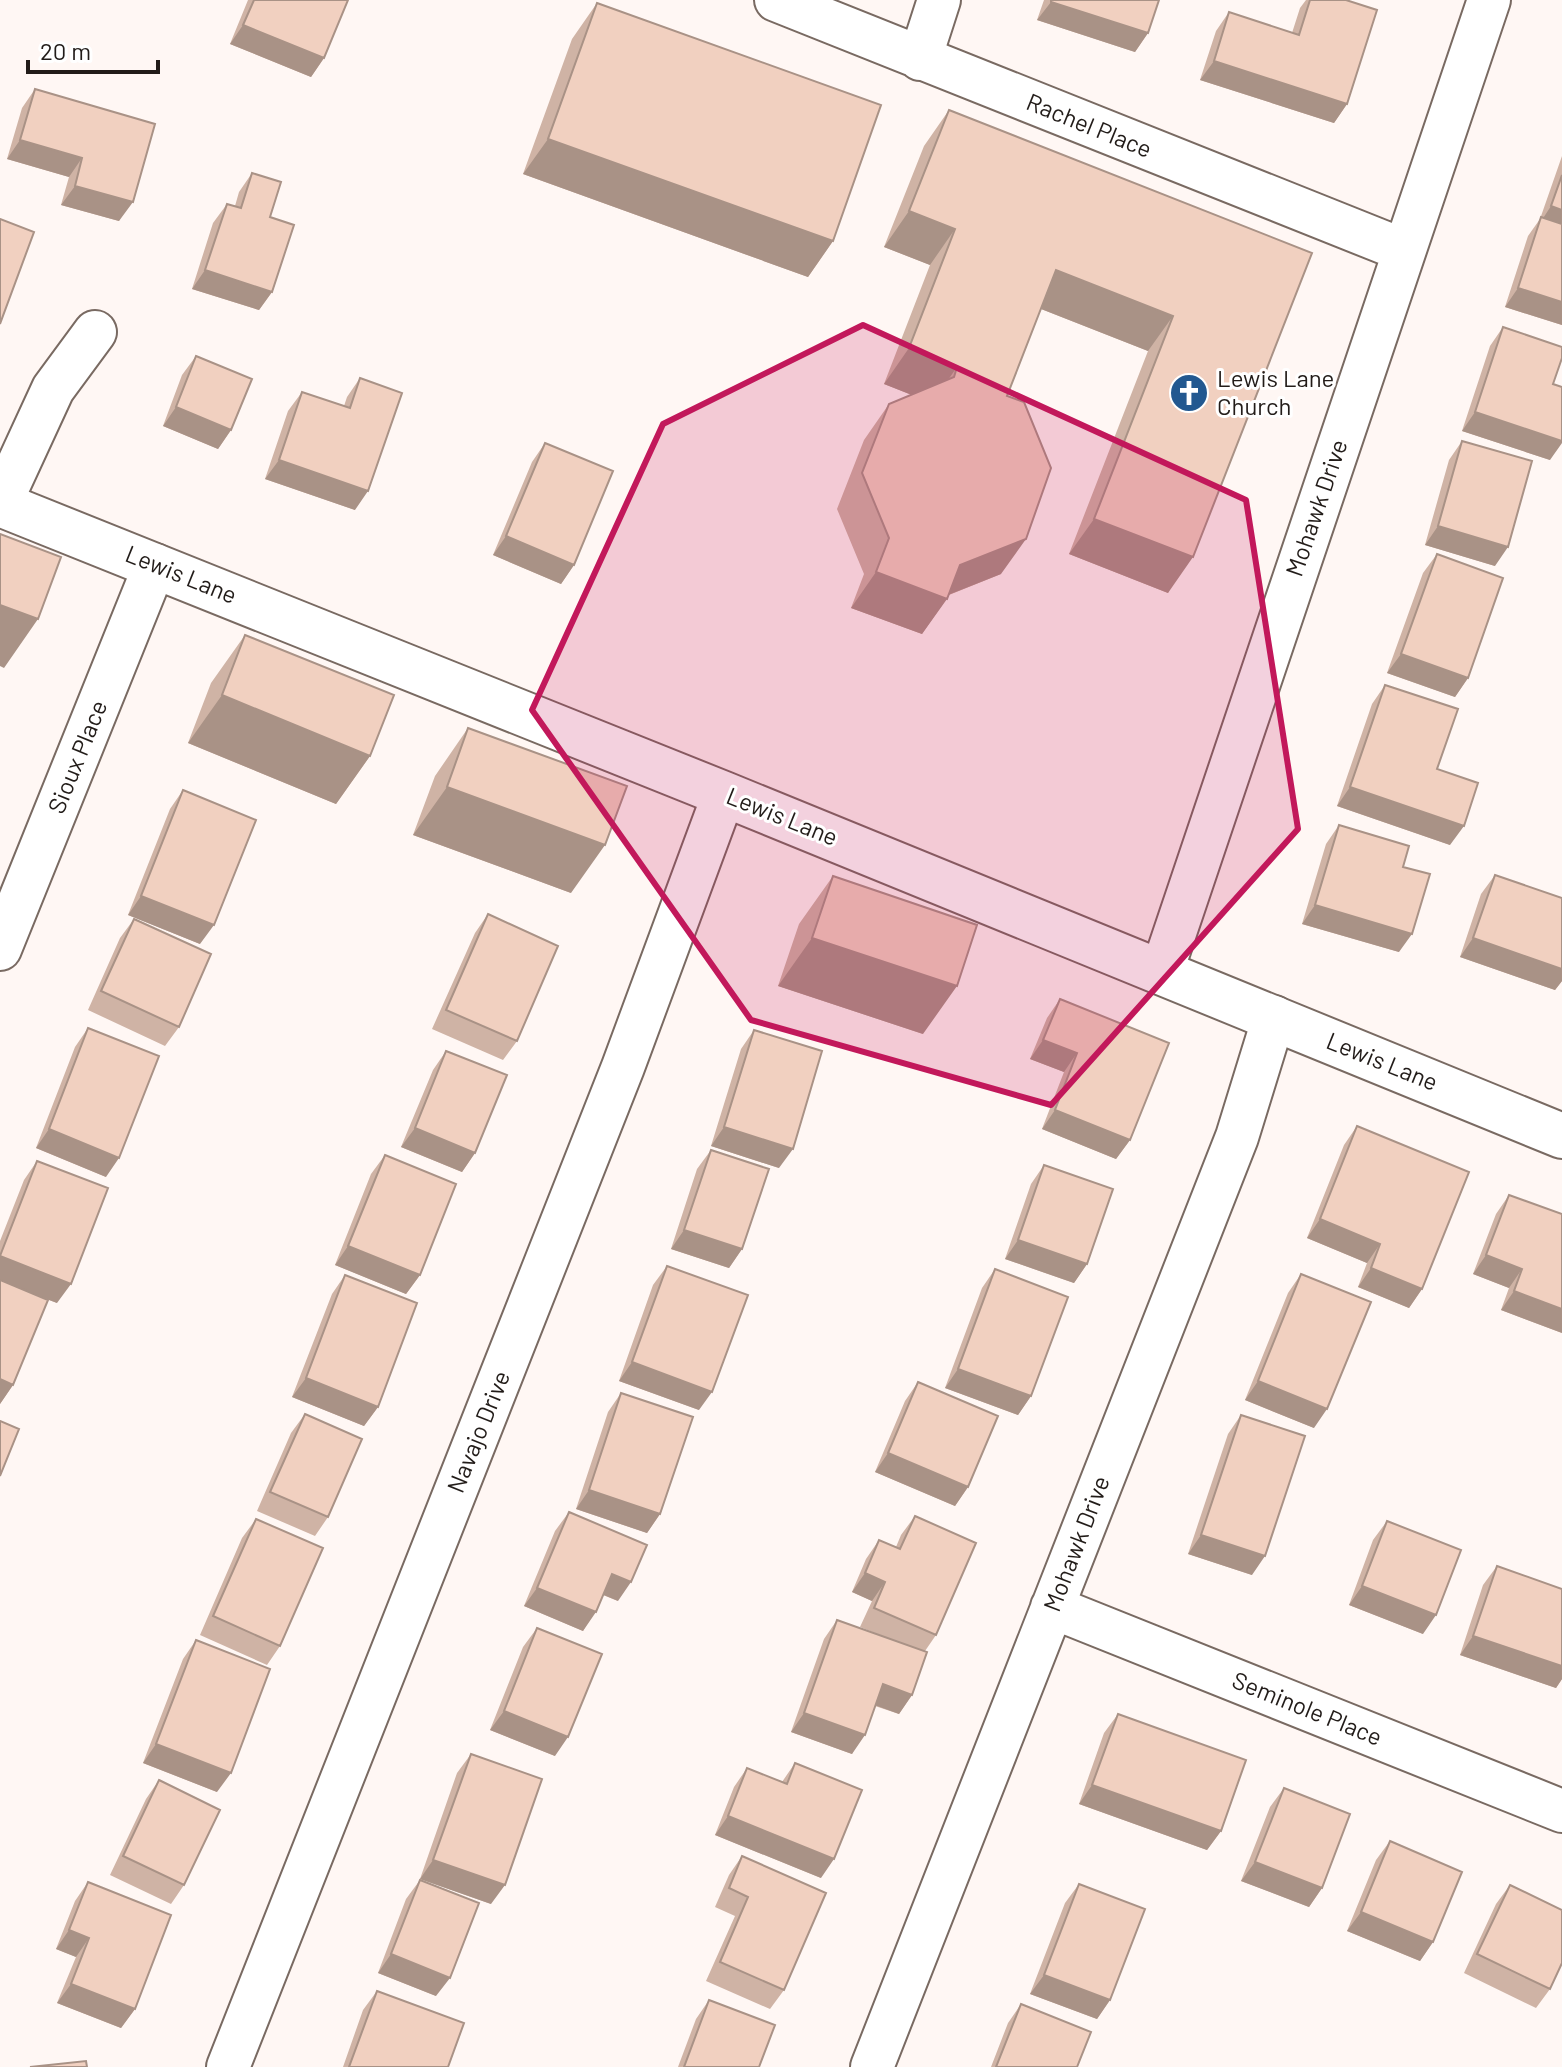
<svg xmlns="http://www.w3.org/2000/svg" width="1562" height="2067" font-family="Barlow,sans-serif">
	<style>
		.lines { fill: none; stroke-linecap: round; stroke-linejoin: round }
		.street-casing { stroke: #796a62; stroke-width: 46 }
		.secondary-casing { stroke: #796a62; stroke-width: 48 }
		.street { stroke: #fff; stroke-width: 42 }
		.secondary { stroke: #fff; stroke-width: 44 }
		.wall { fill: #cfb3a5 }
		.shaded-wall { fill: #a99286 }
		.building { fill: #f1d0c0; stroke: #a99286; stroke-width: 2 }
		.marked { fill: #c2185b; fill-opacity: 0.2; stroke: #c2185b; stroke-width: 6; stroke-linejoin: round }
		.labels { text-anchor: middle; stroke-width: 6; stroke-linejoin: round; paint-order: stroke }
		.street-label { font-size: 24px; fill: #221c19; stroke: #fff }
		.poi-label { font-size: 24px; fill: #221c19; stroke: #fff; text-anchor: start }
	</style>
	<rect width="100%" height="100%" fill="#fff7f4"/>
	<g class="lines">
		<g class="street-casing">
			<path id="street" d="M776,0L1403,250
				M920,59L939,0
				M0,504L53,389L95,332
				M0,949L155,565
				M1162,971L1489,0
				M1052,1607L1562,1811
				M228,2067L623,1067L724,794
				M872,2067L1237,1137L1274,1017"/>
		</g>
		<g class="secondary-casing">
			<path id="secondary" d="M0,504L724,794L1562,1136"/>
		</g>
		<use href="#street" class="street"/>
		<use href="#secondary" class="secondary"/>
	</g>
	<path class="wall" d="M248,0H348L324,58L311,77L230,44Z
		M1044,0H1159L1148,33L1135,52L1037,20Z
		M1306,0H1346L1347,104L1334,123L1200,80L1216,31L1229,12L1292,33L1300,8Z
		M597,3L833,241L808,277L523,174L572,39Z
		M35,89L155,124L119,221L61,205L69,177L7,159L22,108Z
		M949,110L1312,253L1168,593L1069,554L1148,351L1041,309L1007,396L1001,574L949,595L922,634L851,608L864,574L837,509L864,440L889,404L912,395L884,384L930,265L884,247L924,146Z
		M1562,156V325L1505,307L1528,236L1540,219Z
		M252,173L270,217L272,292L259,310L192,289L213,223L227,204L235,206L239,192Z
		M1503,327L1553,384L1550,460L1462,431L1490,346Z
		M196,356L231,430L218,449L163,426L182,375Z
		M360,378L355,510L265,479L288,411L302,392L344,406L347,397Z
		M1462,441L1495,566L1425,545L1449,460Z
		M545,443L574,565L561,584L493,555L532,462Z
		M1437,554L1468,678L1455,697L1387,673L1423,573Z
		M245,635L370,756L336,804L188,743L211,683Z
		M1385,685L1437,769L1450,845L1337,806L1372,704Z
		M468,728L571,893L413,835L435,776Z
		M183,790L200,944L128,915L170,809Z
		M1339,825L1403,867L1399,952L1302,924L1326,844Z
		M1495,875L1562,898V981L1555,990L1460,957L1481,894Z
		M833,876L923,1034L778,986L799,924Z
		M488,914L517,1041L503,1060L432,1029L475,933Z
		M134,919L179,1027L165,1046L88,1010L120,938Z
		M1060,999L1130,1140L1116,1159L1042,1129L1064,1072L1030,1059L1047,1018Z
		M88,1028L106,1177L36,1148L75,1047Z
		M754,1030L779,1168L711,1146L741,1049Z
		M446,1051L475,1153L462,1172L401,1147L433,1070Z
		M1357,1126L1422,1289L1409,1308L1358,1287L1367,1263L1307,1238L1344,1145Z
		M711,1150L742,1249L729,1268L671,1249L697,1169Z
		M385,1155L420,1275L406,1294L335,1265L371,1174Z
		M37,1161L57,1303L28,1292L13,1385L0,1404V1241L24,1180Z
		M1044,1165L1087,1264L1074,1283L1005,1259L1031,1184Z
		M1509,1195L1562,1333L1501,1310L1509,1288L1473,1274L1496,1214Z
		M667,1266L699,1410L619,1381L653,1285Z
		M995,1269L1031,1396L1018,1415L945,1388L982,1288Z
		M1301,1274L1314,1428L1245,1400L1288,1293Z
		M345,1275L378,1407L364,1426L292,1397L332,1294Z
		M918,1382L968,1487L955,1506L875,1472L905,1401Z
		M621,1393L660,1514L647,1533L576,1509L608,1412Z
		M305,1414L328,1517L315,1536L257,1511L291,1433Z
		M1241,1415L1252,1575L1188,1554L1228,1434Z
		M569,1512L618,1601L603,1595L583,1631L524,1606L555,1531Z
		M915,1516L936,1635L925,1651L912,1695L899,1714L875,1706L852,1754L791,1732L824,1639L837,1620L875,1633L860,1627L872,1601L852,1592L866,1559L879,1540L896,1547L901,1535Z
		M256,1519L280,1646L267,1665L200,1635L242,1538Z
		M1387,1521L1423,1634L1349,1605L1373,1540Z
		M1497,1566L1562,1589V1679L1556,1688L1460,1655L1483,1585Z
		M537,1628L555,1756L490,1730L523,1647Z
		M196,1640L217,1792L143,1763L183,1659Z
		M1118,1714L1221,1831L1207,1850L1079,1804L1104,1733Z
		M471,1754L491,1904L420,1879L457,1773Z
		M795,1763L821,1878L715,1835L734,1787L747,1768L782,1782Z
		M159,1780L184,1885L171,1904L110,1875L146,1799Z
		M1284,1788L1322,1888L1309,1907L1241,1881L1270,1807Z
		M1390,1841L1433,1942L1420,1961L1347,1931L1376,1860Z
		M742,1856L784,1990L770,2009L706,1981L735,1916L715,1907L729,1875Z
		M420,1880L436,1996L378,1973L406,1899Z
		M88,1882L135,2009L121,2028L57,2003L76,1957L56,1949L75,1901Z
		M1079,1884L1110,2000L1097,2019L1030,1994L1065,1903Z
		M1510,1885L1550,1989L1536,2008L1464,1973L1496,1904Z
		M377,1991L448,2067H343L363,2010Z
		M709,2000L759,2067H678L696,2019Z
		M1021,2004L1077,2067H991L1008,2023Z"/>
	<path class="shaded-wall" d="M1051,2L1148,33L1135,52L1037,20Z
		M243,25L324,58L311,77L230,44Z
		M1214,61L1347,104L1334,123L1200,80Z
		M548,139L833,241L808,277L523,174Z
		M20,140L82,158L69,177L7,159Z
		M75,186L133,202L119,221L61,205Z
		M1551,206L1562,210V234L1540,223Z
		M909,211L955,229L930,265L884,247Z
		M205,270L272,292L259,310L192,289Z
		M1056,270L1173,316L1148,351L1031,305Z
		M1518,288L1562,302V325L1505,307Z
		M909,348L957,367L932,403L884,384Z
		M176,407L231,430L218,449L163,426Z
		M1475,412L1562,441V443L1550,460L1462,431Z
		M279,460L368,491L355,510L265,479Z
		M1094,519L1193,557L1168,593L1069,554Z
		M1438,526L1508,547L1495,566L1425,545Z
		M506,536L574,565L561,584L493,555Z
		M1026,539L1001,574L943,597L947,599L922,634L851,608L876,572L960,565Z
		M0,605L38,619L4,668L0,666Z
		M1401,654L1468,678L1455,697L1387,673Z
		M222,695L370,756L336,804L188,743Z
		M447,787L605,845L571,893L413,835Z
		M1350,787L1464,826L1450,845L1337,806Z
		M141,896L214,925L200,944L128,915Z
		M1315,905L1412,934L1399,952L1302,924Z
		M812,938L957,986L923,1034L778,986Z
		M1473,938L1562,969V981L1555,990L1460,957Z
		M1043,1040L1077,1053L1064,1072L1030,1059Z
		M1055,1110L1130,1140L1116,1159L1042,1129Z
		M724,1127L793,1149L779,1168L711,1146Z
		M415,1128L475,1153L462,1172L401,1147Z
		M49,1129L119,1158L106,1177L36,1148Z
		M1320,1219L1380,1244L1367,1263L1307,1238Z
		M684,1230L742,1249L729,1268L671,1249Z
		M1018,1240L1087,1264L1074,1283L1005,1259Z
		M348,1246L420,1275L406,1294L335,1265Z
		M1486,1255L1522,1269L1509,1288L1473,1274Z
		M0,1256L71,1284L57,1303L0,1281Z
		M1371,1268L1422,1289L1409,1308L1358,1287Z
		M1514,1291L1562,1309V1333L1501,1310Z
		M632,1362L712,1392L699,1410L619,1381Z
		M958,1369L1031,1396L1018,1415L945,1388Z
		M306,1378L378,1407L364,1426L292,1397Z
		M0,1379L13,1385L0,1404Z
		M1258,1381L1327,1409L1314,1428L1245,1400Z
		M888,1453L968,1487L955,1506L875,1472Z
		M589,1490L660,1514L647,1533L576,1509Z
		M1201,1535L1265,1556L1252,1575L1188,1554Z
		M865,1573L885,1582L872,1601L852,1592Z
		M612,1574L631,1582L618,1601L599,1593Z
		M1362,1586L1436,1615L1423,1634L1349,1605Z
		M537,1588L596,1612L583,1631L524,1606Z
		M1473,1636L1562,1666V1679L1556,1688L1460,1655Z
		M883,1684L912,1695L899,1714L869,1703Z
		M504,1711L568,1737L555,1756L490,1730Z
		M804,1713L865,1735L852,1754L791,1732Z
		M156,1744L231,1773L217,1792L143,1763Z
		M1092,1785L1221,1831L1207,1850L1079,1804Z
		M728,1816L834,1859L821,1878L715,1835Z
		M433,1860L505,1885L491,1904L420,1879Z
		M1255,1862L1322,1888L1309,1907L1241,1881Z
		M1361,1912L1433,1942L1420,1961L1347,1931Z
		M69,1930L89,1938L76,1957L56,1949Z
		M391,1954L450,1978L436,1996L378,1973Z
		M1044,1975L1110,2000L1097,2019L1030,1994Z
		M71,1984L135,2009L121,2028L57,2003Z"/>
	<path class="building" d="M254,0H348L324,58L243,25Z
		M1051,0H1159L1148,33L1051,2Z
		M1310,0H1346L1377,10L1347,104L1214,61L1229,12L1299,35Z
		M597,3L881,105L833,241L548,139Z
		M35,89L155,124L133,202L75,186L82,158L20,140Z
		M949,110L1312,253L1193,557L1094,519L1173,316L1056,270L1007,396L1024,402L1051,468L1026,539L960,565L947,599L876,572L889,538L862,473L889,404L954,377L957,367L909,348L955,229L909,211Z
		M252,173L281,182L270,217L294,225L272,292L205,270L227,204L241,208Z
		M1562,175V210L1551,206Z
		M1541,217L1562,224V302L1518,288Z
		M0,219L34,232L0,324Z
		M1503,327L1562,347V358L1553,384L1562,387V441L1475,412Z
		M196,356L252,379L231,430L176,407Z
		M360,378L402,393L368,491L279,460L302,392L350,408Z
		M1462,441L1532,461L1508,547L1438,526Z
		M545,443L613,471L574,565L506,536Z
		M0,534L61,557L38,619L0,605Z
		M1437,554L1503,578L1468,678L1401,654Z
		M245,635L394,695L370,756L222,695Z
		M1385,685L1458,709L1437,769L1478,783L1464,826L1350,787Z
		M468,728L627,786L605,845L447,787Z
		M183,790L256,820L214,925L141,896Z
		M1339,825L1409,846L1403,867L1430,874L1412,934L1315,905Z
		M1495,875L1562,898V969L1473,938Z
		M833,876L977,925L957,986L812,938Z
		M488,914L558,946L517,1041L446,1010Z
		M134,919L211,954L179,1027L101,991Z
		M1060,999L1169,1043L1130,1140L1055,1110L1077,1053L1043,1040Z
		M88,1028L159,1056L119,1158L49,1129Z
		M754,1030L822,1051L793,1149L724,1127Z
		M446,1051L507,1075L475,1153L415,1128Z
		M1357,1126L1469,1172L1422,1289L1371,1268L1380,1244L1320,1219Z
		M711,1150L769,1169L742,1249L684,1230Z
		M385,1155L456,1184L420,1275L348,1246Z
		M37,1161L108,1188L71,1284L0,1256Z
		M1044,1165L1113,1189L1087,1264L1018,1240Z
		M1509,1195L1562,1214V1309L1514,1291L1522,1269L1486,1255Z
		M667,1266L748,1295L712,1392L632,1362Z
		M995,1269L1068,1297L1031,1396L958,1369Z
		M1301,1274L1371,1302L1327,1409L1258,1381Z
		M345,1275L417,1303L378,1407L306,1378Z
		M0,1280L48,1300L13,1385L0,1379Z
		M918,1382L998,1416L968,1487L888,1453Z
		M621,1393L693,1417L660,1514L589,1490Z
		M305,1414L362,1439L328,1517L270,1492Z
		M1241,1415L1305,1436L1265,1556L1201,1535Z
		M0,1421L19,1429L0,1476Z
		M569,1512L647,1545L631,1582L612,1574L596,1612L537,1588Z
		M915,1516L976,1543L936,1635L874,1608L885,1582L865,1573L879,1540L900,1549Z
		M256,1519L323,1548L280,1646L213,1616Z
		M1387,1521L1461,1550L1436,1615L1362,1586Z
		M1497,1566L1562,1589V1666L1473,1636Z
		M837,1620L927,1652L912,1695L883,1684L865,1735L804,1713Z
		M537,1628L602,1654L568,1737L504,1711Z
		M196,1640L270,1669L231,1773L156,1744Z
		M1118,1714L1246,1760L1221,1831L1092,1785Z
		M471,1754L542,1779L505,1885L433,1860Z
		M795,1763L862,1790L834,1859L728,1816L747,1768L787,1784Z
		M159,1780L220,1810L184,1885L123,1856Z
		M1284,1788L1350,1814L1322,1888L1255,1862Z
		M1390,1841L1462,1872L1433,1942L1361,1912Z
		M742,1856L826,1893L784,1990L720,1962L748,1897L729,1888Z
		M420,1880L479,1903L450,1978L391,1954Z
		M88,1882L171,1915L135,2009L71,1984L89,1938L69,1930Z
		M1079,1884L1145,1909L1110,2000L1044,1975Z
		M1510,1885L1562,1910V1963L1550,1989L1477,1954Z
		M377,1991L464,2023L448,2067H349Z
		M709,2000L775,2025L759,2067H684Z
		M1021,2004L1091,2032L1077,2067H996Z
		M86,2061L87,2067H30Z"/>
	<path class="marked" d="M863,325L1246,500L1298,829L1051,1105L751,1020L532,710L663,424Z"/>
	<defs>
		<g id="church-disc" transform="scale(2)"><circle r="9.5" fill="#225890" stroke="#fff"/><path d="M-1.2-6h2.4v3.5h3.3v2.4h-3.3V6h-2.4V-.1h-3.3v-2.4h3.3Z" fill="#fff"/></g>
	</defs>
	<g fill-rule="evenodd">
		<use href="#church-disc" x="1189" y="393"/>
	</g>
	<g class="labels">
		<g class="street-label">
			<text transform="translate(1089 126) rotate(22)" y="8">Rachel Place</text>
			<text transform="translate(1317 508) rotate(-71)" y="8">Mohawk Drive</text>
			<text transform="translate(181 575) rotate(22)" y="8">Lewis Lane</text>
			<text transform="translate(78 757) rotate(-68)" y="8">Sioux Place</text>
			<text transform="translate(782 817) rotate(22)" y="8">Lewis Lane</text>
			<text transform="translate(1382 1062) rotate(22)" y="8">Lewis Lane</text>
			<text transform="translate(479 1432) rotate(-68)" y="8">Navajo Drive</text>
			<text transform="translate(1077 1544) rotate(-69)" y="8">Mohawk Drive</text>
			<text transform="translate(1307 1709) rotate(22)" y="8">Seminole Place</text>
		</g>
		<g class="poi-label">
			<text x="1217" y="387">Lewis Lane<tspan x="1217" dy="28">Church</tspan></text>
		</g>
	</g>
	<path d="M28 60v12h130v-12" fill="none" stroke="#221c19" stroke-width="4"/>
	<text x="40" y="60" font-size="24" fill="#221c19" stroke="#ffffff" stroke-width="6" paint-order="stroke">20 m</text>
</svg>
